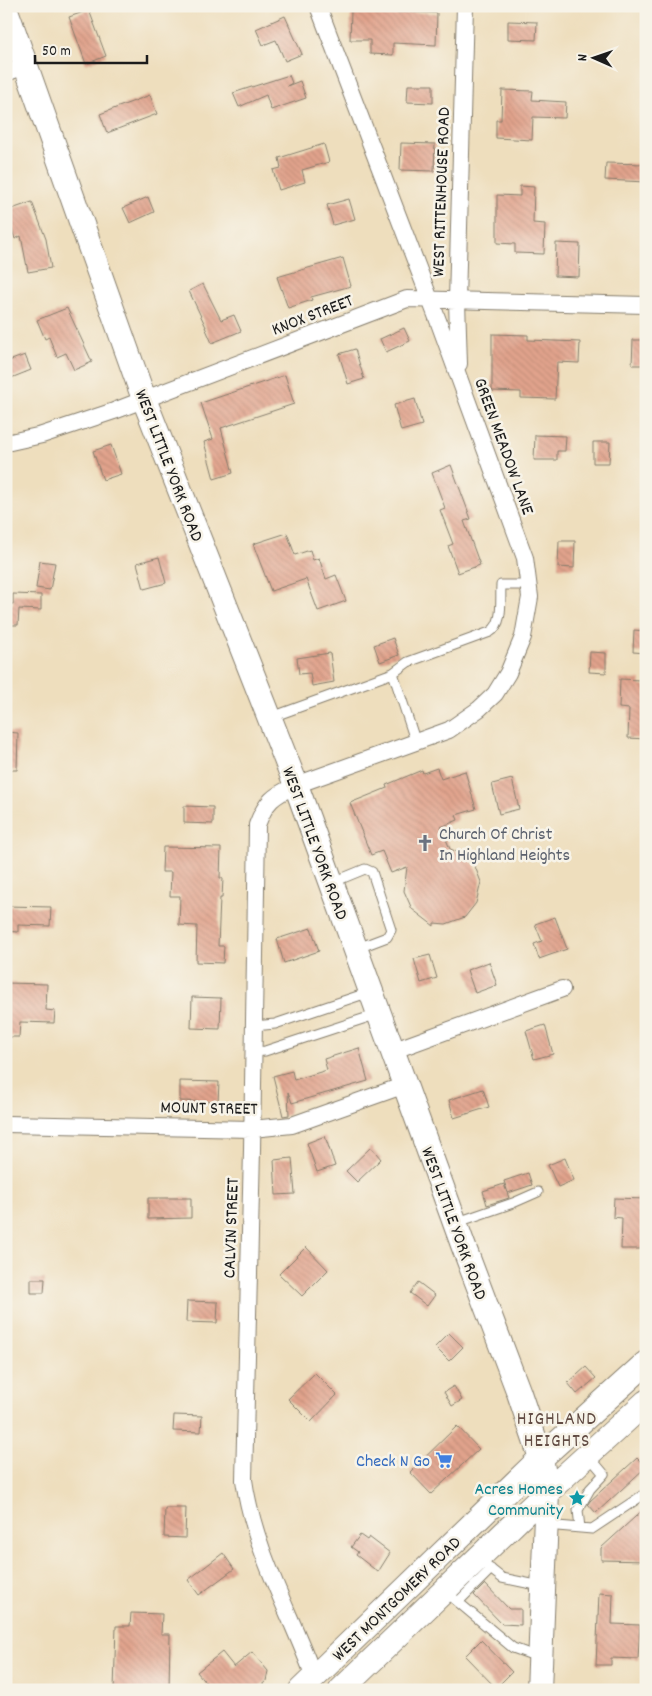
<svg xmlns="http://www.w3.org/2000/svg" width="652" height="1696" font-family="Dekko,sans-serif">
	<style>
		.building { fill: url(#building-back-hatch) }
		.lines { fill: none; stroke-linecap: round; stroke-linejoin: round }
		.lane-casing { stroke: #857d6c; stroke-width: 11 }
		.street-casing { stroke: #857d6c; stroke-width: 18 }
		.secondary-casing { stroke: #857d6c; stroke-width: 26 }
		.lane { stroke: #fff; stroke-width: 9 }
		.street { stroke: #fff; stroke-width: 16 }
		.secondary { stroke: #fff; stroke-width: 24 }
		.labels { text-anchor: middle; stroke-width: 5; stroke-linejoin: round; paint-order: stroke }
		.street-label { font-size: 18px; fill: #1c1c1c; stroke: #f7f3e8 }
		.worship-label { font-size: 18px; fill: #5b616d; stroke: #f7f3e8; text-anchor: start }
		.shop-label { font-size: 18px; fill: #366cbe; stroke: #f7f3e8; text-anchor: end }
		.culture-label { font-size: 18px; fill: #0d838f; stroke: #f7f3e8; text-anchor: end }
		.neighbourhood-label { font-size: 19px; letter-spacing: 1px; fill: #614b43; stroke: #f7f3e8 }
	</style>
	<defs>
		<pattern id="building-back-hatch" width="6" height="6" patternUnits="userSpaceOnUse" patternTransform="scale(1.25)"><rect width="6" height="6" fill="#e1a38c"/><path d="M-1 5l2 2M0 0l6 6M5-1l2 2" fill="none" stroke="#c08c78"/></pattern>
	</defs>
	<rect width="100%" height="100%" fill="#f7f3e8"/>
	<filter id="ink" filterUnits="userSpaceOnUse"><feTurbulence type="fractalNoise" baseFrequency=".02" numOctaves="2"/><feDisplacementMap in="SourceGraphic" scale="10" xChannelSelector="R" yChannelSelector="G"/><feConvolveMatrix kernelMatrix="1 2 1 2 8 2 1 2 1" color-interpolation-filters="sRGB"/></filter>
	<filter id="wash" filterUnits="userSpaceOnUse"><feTurbulence type="fractalNoise" baseFrequency=".0096" numOctaves="4" result="noise"/><feDisplacementMap in="SourceGraphic" scale="20" xChannelSelector="R" yChannelSelector="G"/><feGaussianBlur stdDeviation="1.12" result="paint"/><feColorMatrix in="noise" values="0 0 0 0 0 0 0 0 0 0 0 0 0 0 0 0 0 1.4 0 .05"/><feComposite in="paint" operator="in"/></filter>
	<g filter="url(#wash)">
		<rect width="100%" height="100%" fill="#eedebd"/>
		<g id="blocks">
			<path class="building" d="M89,10L106,56L86,64L69,17Z
				M351,11L437,13L436,45L393,43V55L370,54V40H350Z
				M285,16L302,54L285,61L276,40L263,45L256,29Z
				M508,21L537,22L536,40L508,39Z
				M289,75L292,83L287,86L300,81L306,98L271,110L266,95L239,107L233,93Z
				M408,85H433V103L407,102Z
				M502,90L533,91L532,100L566,102L565,118L533,117L532,140L496,138V120H501Z
				M150,95L157,114L107,133L100,114Z
				M401,143L435,144L434,171L400,170Z
				M324,144L329,162L302,170L305,182L279,190L273,170L281,168L279,158Z
				M606,163L646,164V182L605,180Z
				M520,186L534,187L533,223L545,224L544,254L515,253V244L497,243V195L520,196Z
				M148,197L154,212L130,223L123,208Z
				M349,199L355,219L333,225L327,205Z
				M32,202L46,239L51,268L28,272L21,236L15,239L6,211Z
				M556,243L580,244L579,277L555,276Z
				M343,258L351,286L311,297L312,300L288,308L277,277Z
				M203,284L221,320L234,315L241,331L212,343L205,327H206L189,291Z
				M67,308L92,362L74,370L66,353L57,357L49,337L45,339L37,320Z
				M404,328L410,341L386,352L380,339Z
				M492,334L528,335V340L580,342L579,363L557,362L555,399L521,398V392L492,391Z
				M633,340H646V365H632Z
				M355,349L364,379L348,384L339,354Z
				M25,355L31,370L6,380V362Z
				M285,375L294,404L221,428L233,473L214,479L204,442L213,439L201,403Z
				M415,399L422,425L401,431L394,405Z
				M535,435L566,436L565,451H557V460H534Z
				M593,442H610L609,463H593Z
				M111,445L121,474L103,480L93,451Z
				M451,465L471,519L464,521L480,565L458,573L448,546L453,544L440,510L445,508L432,473Z
				M287,533L295,555L310,550L313,560L319,558L326,579L336,575L346,601L318,611L306,579L271,591L253,544Z
				M559,541H575L574,568L558,567Z
				M159,557L166,583L144,589L137,563Z
				M40,561L55,563L50,590L36,588Z
				M13,594L41,595V610L19,609L18,625H6V604H13Z
				M634,630L646,631V653L633,652Z
				M393,638L399,655L380,662L374,645Z
				M590,652L606,653V673L589,672Z
				M330,653L334,682L312,686L310,673L299,674L297,658Z
				M620,679L641,680L640,686H646V739L628,738L629,709L619,708Z
				M6,732L18,733L17,770H6Z
				M437,768L441,779L465,771L476,809L456,815L458,820L441,827L450,849L458,852L474,864L481,882L476,903L465,917L446,924L434,923V926L412,909L404,891L407,867L391,873L382,851L371,855L350,803L387,788L386,785L422,770L423,773Z
				M512,779L519,809L499,814L492,784Z
				M184,806L213,807V824L184,823Z
				M163,847L221,848L220,878H223L222,898H220L218,946H224L223,963L196,962L197,926L179,925L180,896H170L171,872H162Z
				M6,906L51,907L50,926L18,925V932L6,931Z
				M555,917L567,949L539,959L534,944L542,941L535,924Z
				M311,928L319,951L284,963L277,939Z
				M430,955L437,978L421,983L414,959Z
				M489,962L497,985L475,993L467,970Z
				M6,983L47,984L46,1010L55,1011L54,1023L20,1022L19,1037H6Z
				M192,997L221,998L220,1029L191,1028Z
				M545,1025L553,1054L534,1059L526,1031Z
				M359,1048L368,1081L292,1103L288,1092L289,1115L283,1116L273,1076L292,1071L294,1080L327,1070L324,1059Z
				M180,1081L219,1082L218,1102L180,1101Z
				M483,1089L489,1107L454,1118L449,1100Z
				M325,1136L335,1166L317,1172L307,1143Z
				M371,1147L381,1159L357,1182L346,1171Z
				M292,1158L295,1194L276,1195L274,1160Z
				M565,1158L574,1180L558,1187L548,1165Z
				M528,1173L532,1185L508,1193L504,1181Z
				M504,1184L509,1198L487,1205L483,1191Z
				M148,1198H191V1218L148,1219Z
				M614,1198L646,1199V1249H621L622,1218L613,1217Z
				M306,1247L328,1270L302,1296L279,1274Z
				M31,1279H45L44,1293H31Z
				M418,1282L435,1295L427,1306L410,1293Z
				M187,1301L218,1302L217,1323L186,1322Z
				M449,1333L463,1347L449,1361L435,1347Z
				M586,1367L596,1378L577,1394L568,1383Z
				M315,1373L337,1395L311,1422L288,1399Z
				M454,1386L462,1400L452,1406L444,1392Z
				M174,1415L202,1416L201,1432L173,1431Z
				M457,1426L479,1449L431,1494L410,1472Z
				M637,1458L646,1467L596,1513L588,1504L590,1501Z
				M646,1507V1561L601,1560V1548Z
				M165,1508H186L185,1538L164,1537Z
				M360,1535L367,1540L369,1537L390,1553L378,1572L356,1555L358,1552L351,1547Z
				M223,1553L234,1569L199,1595L188,1580Z
				M485,1584L509,1609H521V1625L502,1624L474,1595Z
				M599,1593L613,1594L612,1624L640,1625L638,1659L611,1658V1665H596Z
				M131,1613L162,1614L161,1634H170L169,1690H114L116,1626H130Z
				M481,1640L512,1672L496,1688L465,1656Z
				M222,1652L234,1667L252,1652L268,1671L266,1681L256,1690H212L197,1672Z"/>
		</g>
	</g>
	<g filter="url(#ink)">
		<use href="#blocks" fill-opacity="0" stroke="#857d6c" stroke-width="1"/>
		<g class="lines">
			<g class="lane-casing">
				<path id="lane" d="M393,673L416,743
					M269,718L393,673L408,662L490,632C504,624 500,599 501,585H528
					M331,883L365,869L372,872L391,930L387,937L358,948
					M254,1026L275,1024L370,992
					M254,1052L265,1051L378,1014
					M455,1223L513,1203L538,1192
					M546,1525L592,1529L646,1493
					M580,1528L578,1510L590,1489L604,1474L588,1455
					M479,1560L502,1578L541,1586
					M446,1592L513,1648L538,1657
					M458,1602L491,1569"/>
			</g>
			<g class="street-casing">
				<path id="street" d="M6,73L27,65
					M459,364L457,301L465,6
					M6,443L42,435L114,411L407,299L646,305
					M392,1051L562,989
					M6,1124L252,1129L292,1125L405,1085
					M314,1677C290,1612 254,1550 244,1480L252,1150L257,825C266,801 273,796 296,785L449,730L479,709L495,694L508,673L523,637L530,597L525,558L439,323L318,6"/>
			</g>
			<g class="secondary-casing">
				<path id="secondary" d="M6,10L144,399L296,785L463,1245L519,1393L541,1458L547,1492L539,1690
					M301,1690L541,1458L646,1363
					M341,1690L547,1492L646,1402"/>
			</g>
			<use href="#lane" class="lane"/>
			<use href="#street" class="street"/>
			<use href="#secondary" class="secondary"/>
		</g>
	</g>
	<defs>
		<g id="church-bare" transform="scale(1.35)"><path d="M-1.2-6h2.4v3.5h3.3v2.4h-3.3V6h-2.4V-.1h-3.3v-2.4h3.3Z" fill="#6b7280" stroke="#f7f3e8" stroke-width="2.5" paint-order="stroke"/></g>
		<g id="supermarket-bare" transform="scale(1.35)"><path d="M-6-5.5h2.5l.6 2H6L4.5 2H-2.5L-4.4-4H-6ZM-1.5 3.2a1.3 1.3 0 1 0 .1 0ZM3 3.2a1.3 1.3 0 1 0 .1 0Z" fill="#3f7fe0" stroke="#f7f3e8" stroke-width="2.5" paint-order="stroke"/></g>
		<g id="sight-bare" transform="scale(1.35)"><path d="M0-6L1.8-2.2L6-1.7L2.9 1.2L3.7 5.4L0 3.3L-3.7 5.4L-2.9 1.2L-6-1.7L-1.8-2.2Z" fill="#0f9aa8" stroke="#f7f3e8" stroke-width="2.5" paint-order="stroke"/></g>
	</defs>
	<g fill-rule="evenodd">
		<use href="#church-bare" x="425" y="843"/>
		<use href="#supermarket-bare" x="444" y="1460"/>
		<use href="#sight-bare" x="577" y="1498"/>
	</g>
	<g class="labels">
		<g class="street-label">
			<text transform="translate(440 192) rotate(-88)" y="6">WEST RITTENHOUSE ROAD</text>
			<text transform="translate(312 314) rotate(-21)" y="6">KNOX STREET</text>
			<text transform="translate(505 446) rotate(70)" y="6">GREEN MEADOW LANE</text>
			<text transform="translate(170 465) rotate(69)" y="6">WEST LITTLE YORK ROAD</text>
			<text transform="translate(316 843) rotate(70)" y="6">WEST LITTLE YORK ROAD</text>
			<text transform="translate(209 1107) rotate(1)" y="6">MOUNT STREET</text>
			<text transform="translate(455 1223) rotate(70)" y="6">WEST LITTLE YORK ROAD</text>
			<text transform="translate(230 1228) rotate(-88)" y="6">CALVIN STREET</text>
			<text transform="translate(396 1598) rotate(-44)" y="6">WEST MONTGOMERY ROAD</text>
		</g>
		<g class="worship-label">
			<text x="439" y="839">Church Of Christ<tspan x="439" dy="21">In Highland Heights</tspan></text>
		</g>
		<g class="shop-label">
			<text x="430" y="1466">Check N Go</text>
		</g>
		<g class="culture-label">
			<text x="563" y="1494">Acres Homes<tspan x="563" dy="21">Community</tspan></text>
		</g>
		<g class="neighbourhood-label">
			<text x="557" y="1424">HIGHLAND<tspan x="557" dy="22">HEIGHTS</tspan></text>
		</g>
	</g>
	<rect width="652" height="1696" fill="none" stroke="#f7f3e8" stroke-width="25"/>
	<g transform="translate(594 58) rotate(272)" stroke="#f7f3e8" stroke-width="4" paint-order="stroke">
	<path d="M0-4L9 19L0 12L-9 19Z" fill="#1c1c1c"/>
	<text y="-8" font-size="14" font-weight="bold" text-anchor="middle" fill="#1c1c1c">N</text>
	</g>
	<path d="M35 55v8h112v-8" fill="none" stroke="#1c1c1c" stroke-width="2.5"/>
	<text x="42" y="55" font-size="15" fill="#1c1c1c" stroke="#f7f3e8" stroke-width="4" paint-order="stroke">50 m</text>
</svg>
